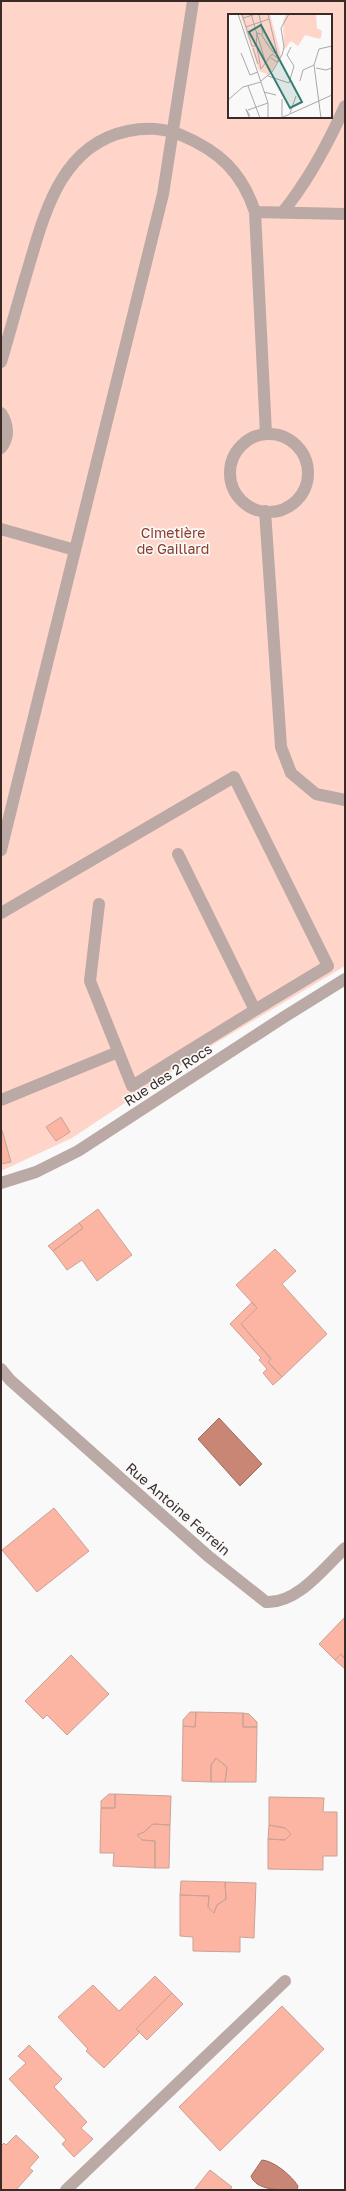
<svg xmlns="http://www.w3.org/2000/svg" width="346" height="2191" font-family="'Golos Text',sans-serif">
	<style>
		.green { fill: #ffd5c9; fill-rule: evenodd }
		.water { fill: #c98675; stroke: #9e6b5e }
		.building { fill: #fbb5a2; stroke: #c9a298 }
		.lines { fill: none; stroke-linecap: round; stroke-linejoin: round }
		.minor { stroke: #baa9a4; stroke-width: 12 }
		.labels { text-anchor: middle; stroke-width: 3.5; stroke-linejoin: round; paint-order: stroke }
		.park-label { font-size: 14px; fill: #8d3a26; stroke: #f9f9f9 }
		.street-label { font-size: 14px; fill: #3a2b27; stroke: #f9f9f9 }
		.inset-road { fill: none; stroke: #ada7a5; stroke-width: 1 }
		.view { fill: #367d75; fill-opacity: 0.15; stroke: #367d75; stroke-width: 2 }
		.inset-edge { fill: none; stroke: #3a2b27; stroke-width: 2 }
	</style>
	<rect width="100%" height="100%" fill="#f9f9f9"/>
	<path class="green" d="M1,1H345V966L214,1044L72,1138L1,1171ZM229,15H331V117H229Z"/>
	<path class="water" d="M219,1418L262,1464L240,1486L198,1439Z
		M262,2160C274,2161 291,2175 298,2186L297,2190C281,2190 256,2191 251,2176Z"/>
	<path class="building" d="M61,1117L70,1132L56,1141L46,1127Z
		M2,1130L11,1162L1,1164V1131Z
		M98,1209L132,1255L97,1281L82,1260L67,1270L53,1251L83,1228L79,1223Z
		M79,1223L83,1228L53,1251L48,1246Z
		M275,1249L296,1271L282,1284L327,1334L282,1377L268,1362L271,1359L241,1324L257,1308L236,1285Z
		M252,1302L257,1308L241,1324L271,1359L268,1362L282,1377L273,1385L263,1373L267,1369L259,1360L261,1358L230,1324Z
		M54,1508L89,1551L37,1592L2,1550Z
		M345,1617V1659L341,1654L335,1660L319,1644Z
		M341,1654L345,1659V1669L335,1660Z
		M71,1655L109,1694L67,1735L47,1715L43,1719L25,1701Z
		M190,1712H196L195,1727L183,1726V1720Z
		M196,1712L243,1713V1727H257L256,1782H225L227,1767L216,1758L211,1765V1782L182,1781L183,1726L195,1727Z
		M243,1713L249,1714L257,1722V1727H243Z
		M216,1758L227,1767L225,1782H211V1765Z
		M109,1794H115V1808H101V1801Z
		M115,1794L171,1796L170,1825L153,1824L144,1832L137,1835L142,1840L155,1841V1868L113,1866L114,1853H100L101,1808H115Z
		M269,1797L324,1798L323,1812H337V1856H323V1870L268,1869V1839L285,1840L291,1834L285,1828L269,1825Z
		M153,1824L170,1825L169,1868H155V1841L142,1840L137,1835L144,1832Z
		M269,1825L285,1828L291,1834L285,1840L268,1839Z
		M181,1881L225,1882L226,1899L217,1905L214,1913L208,1907L209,1896L180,1895Z
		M225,1882L256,1883L254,1938L240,1937V1952L193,1951V1937L180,1936V1895L209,1896L208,1907L214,1913L217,1905L226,1899Z
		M155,1976L172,1993L136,2029L140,2032L104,2068L86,2051L88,2049L58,2017L93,1985L119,2011Z
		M172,1993L183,2004L147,2040L136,2029Z
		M282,2006L324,2049L220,2151L179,2107Z
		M29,2045L62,2079L54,2087L87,2122L81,2128L93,2139L74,2157L62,2144L66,2140L9,2079L26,2063L18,2056Z
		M16,2135L39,2157L29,2168L33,2171L16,2190H1V2146L4,2143L6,2145Z
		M210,2170L232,2187L230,2190H194Z"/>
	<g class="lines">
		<path class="minor" d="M255,212L345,214
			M282,213C309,180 328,144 345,106
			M1,362C10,332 18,302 27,272C44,215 60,145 128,131C147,127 162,128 181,135C219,151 242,172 255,212L266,434
			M1,413C8,424 10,437 1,448
			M230 473a39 39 0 1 1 78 0a39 39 0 1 1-78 0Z
			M265,511L281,747L291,773L316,794L345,800
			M1,529L75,550
			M1,850L163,194L193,1
			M99,904L90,981L132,1086L255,1010
			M1,913L234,777L328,966L255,1010L178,854
			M1,1100L118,1052
			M1,1183L36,1172L78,1151L284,1017L345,979
			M1,1369L10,1380L208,1556L266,1602C297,1604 324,1568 345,1548
			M66,2190L285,1981"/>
	</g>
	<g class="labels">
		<g class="park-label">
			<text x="173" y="538">Cimetière<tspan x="173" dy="16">de Gaillard</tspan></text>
		</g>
		<g class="street-label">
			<text transform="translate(168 1075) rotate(-33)" y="5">Rue des 2 Rocs</text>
			<text transform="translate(178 1509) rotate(41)" y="5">Rue Antoine Ferrein</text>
		</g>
	</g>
	<g transform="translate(228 14)">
		<rect width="104" height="104" fill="#f9f9f9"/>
		<path d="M12,0H42L53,42L41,61L31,57ZM58,0H88L89,14L94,17L93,23L92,25L77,21L70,32L63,27L56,36L55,7Z" fill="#ffd5c9"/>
		<path class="inset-road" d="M10,0L40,89V104M14,0L24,32H28M23,0L38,50M31,0L35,20M15,4L28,0M18,13L41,5M40,31L38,28L45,38L49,39L40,0M28,32L29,19L33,20L38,28M25,34L30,50M29,34L33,55L44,40L51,45L49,48L43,44M13,39L22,61L30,58M88,54L98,56L104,54M40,62L61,69L66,52L59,41L63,33M33,67L44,58L54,41L56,33L53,14L61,0M72,67L75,56L86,51M20,72L32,104M36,78L48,81M0,86L15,73L33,68M20,96L40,89M62,99L68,82M21,103L18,95L22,102M54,103V85M53,104L104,81M93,104L86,51L91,35L104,32"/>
		<path class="view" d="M33,11L74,88L62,94L21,18Z"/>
		<rect width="104" height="104" class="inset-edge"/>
	</g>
	<rect width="346" height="2191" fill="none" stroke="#3a2b27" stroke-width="4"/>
</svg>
